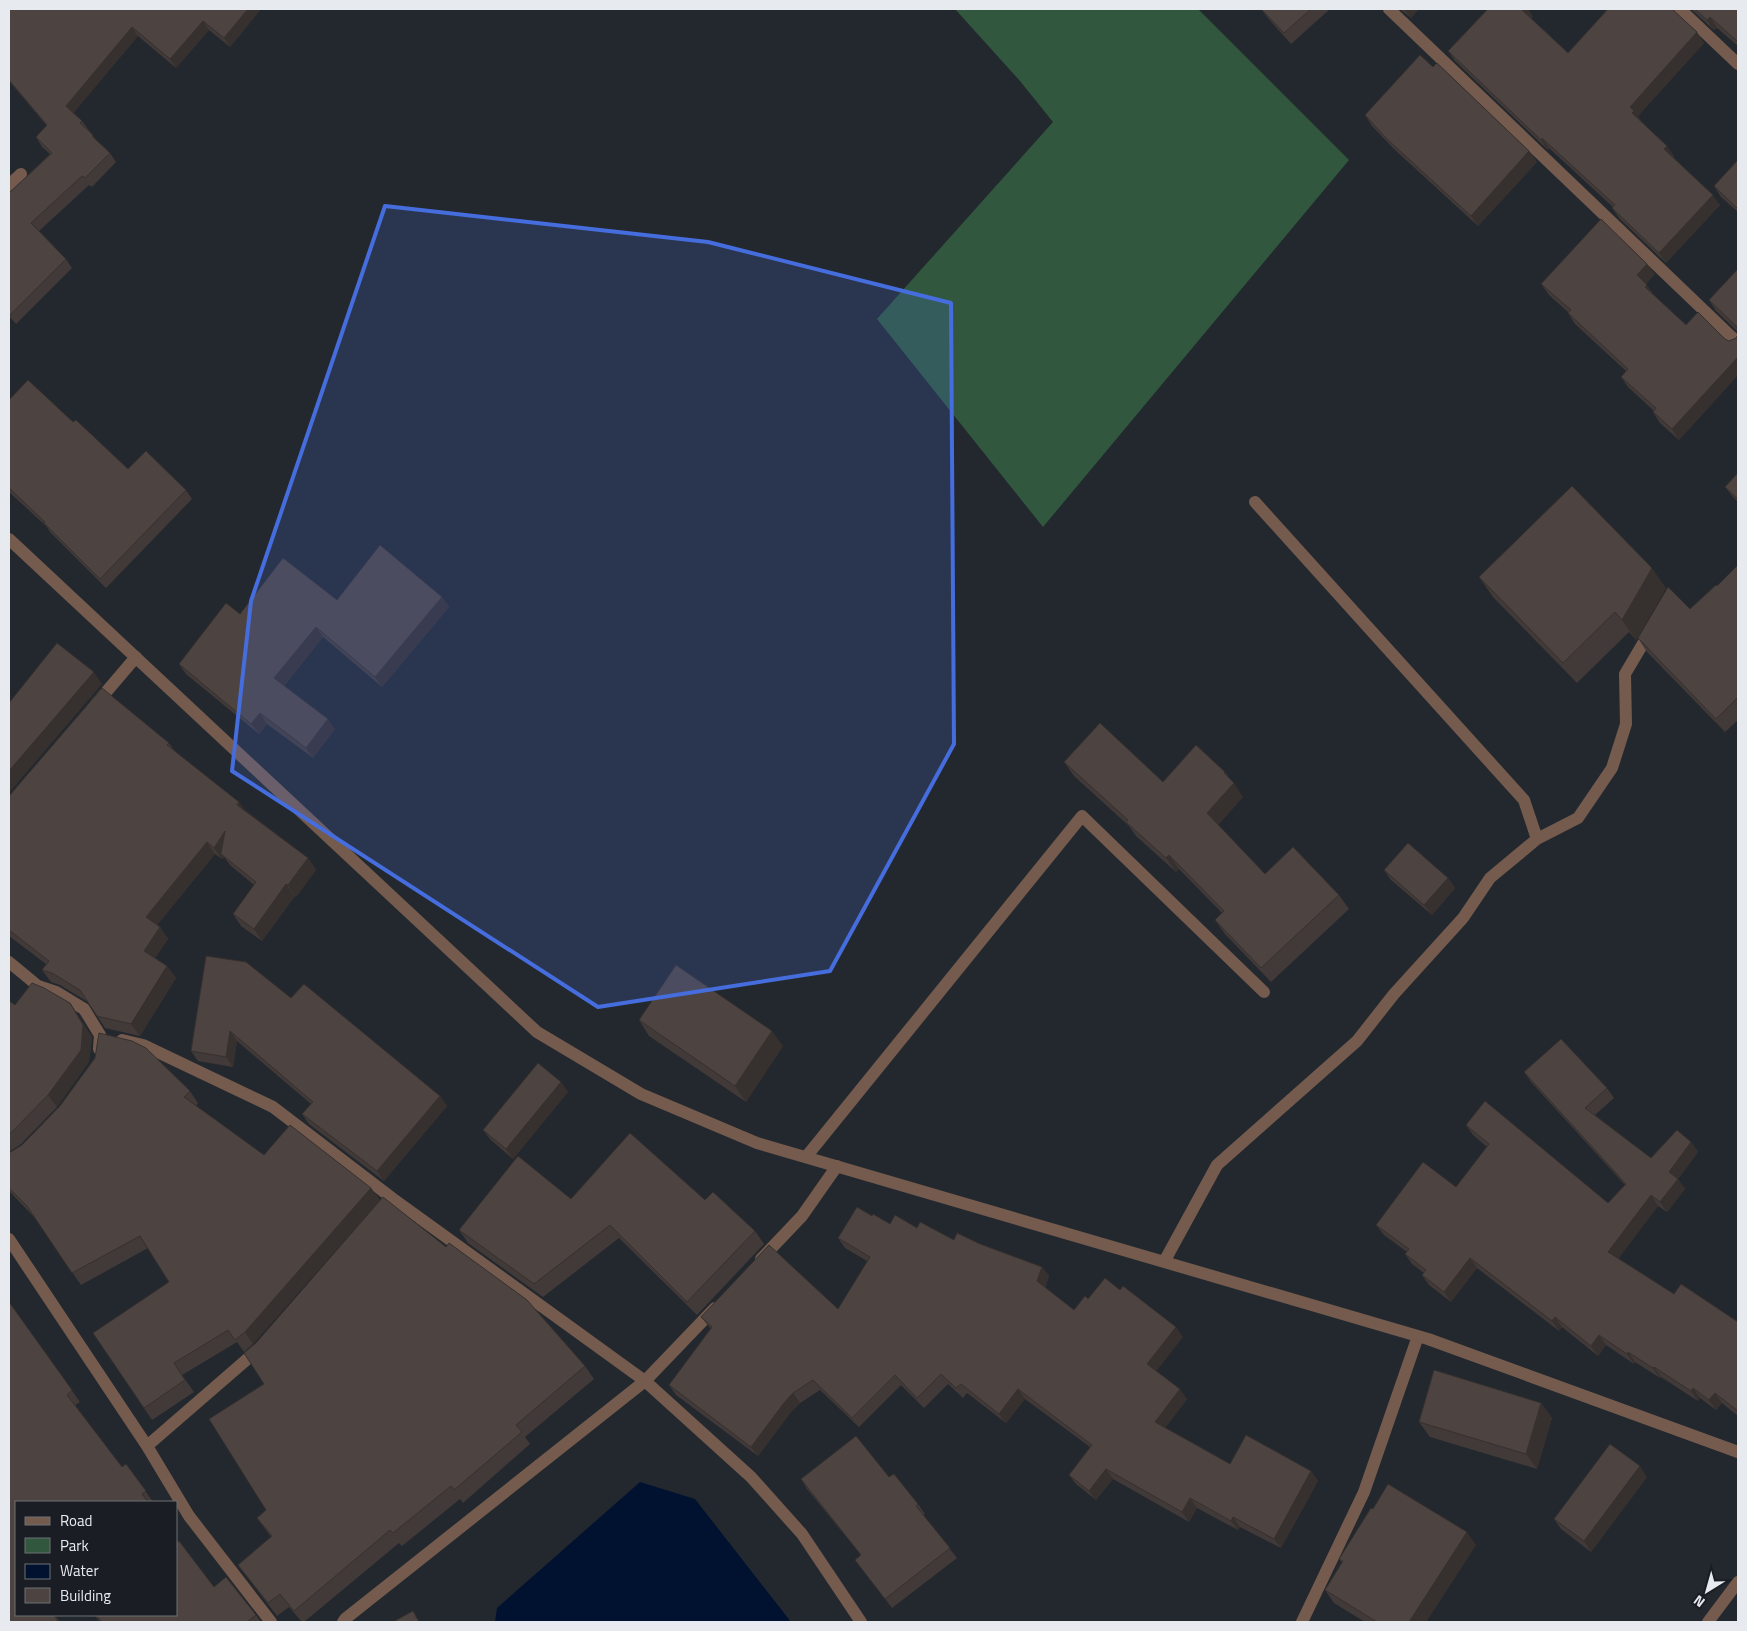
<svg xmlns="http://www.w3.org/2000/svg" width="1747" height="1631" font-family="'Titillium Web',sans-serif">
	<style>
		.green { fill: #31583e }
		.water { fill: #001230 }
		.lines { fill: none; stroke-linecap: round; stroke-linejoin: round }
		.minor { stroke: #745b4e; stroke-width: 12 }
		.wall { fill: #423a38 }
		.shaded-wall { fill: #36302e }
		.building { fill: #4d4441; stroke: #36302e }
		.marked { fill: #456ddd; fill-opacity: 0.2; stroke: #456ddd; stroke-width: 4; stroke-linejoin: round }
	</style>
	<rect width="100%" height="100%" fill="#23282e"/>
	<path class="green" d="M955,9H1198L1349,160L1043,527L877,319L1053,122L1020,81Z"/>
	<path class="water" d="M640,1482L695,1499L791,1622H495L497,1608Z"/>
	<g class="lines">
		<path class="minor" d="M1389,9L1738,343
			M1680,9L1738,64
			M9,185L21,174
			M1255,502L1524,800L1537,839
			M9,539L537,1032L641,1094L757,1143L1428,1339L1738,1452
			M95,705L136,657
			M9,962L38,986L56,992L84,1009L100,1035L99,1049
			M122,1040L143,1045L273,1107L392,1198L645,1381L751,1477L802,1534L861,1622
			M806,1157L1082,816L1264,992
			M9,1239L147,1446L189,1516L271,1622
			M761,1259L802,1216L837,1166
			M1164,1262L1217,1165L1357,1041L1394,994L1463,918L1490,878L1537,839L1578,818L1612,768L1626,724L1625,674L1651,630
			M147,1446L260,1348
			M343,1622L345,1619L645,1381L715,1308
			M1302,1622L1364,1492L1418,1336
			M1708,1622L1738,1582"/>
	</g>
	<path class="wall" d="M9,9H261L230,47L209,30L176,68L138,36L73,113L82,121L97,141L110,153L116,162L92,187L89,185L39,231L66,259L72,268L16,324L9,316V193L50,154L42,147L36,137L47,126L9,81Z
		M1261,9H1330L1291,44L1267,17Z
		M1400,9H1419L1411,18Z
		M1608,9H1672L1704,43L1638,116L1641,121L1674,156L1673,158L1720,205L1666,263L1619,218L1612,208L1613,207L1549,148L1548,150L1455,61L1448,51L1533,16L1531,18L1568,53Z
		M1691,9H1738V46L1717,28L1714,30Z
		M1365,115L1529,151L1537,162L1478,226L1394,149L1372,126Z
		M1738,160V212L1721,197L1714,186Z
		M1738,269V332L1716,311L1709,300Z
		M1655,274L1646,284L1654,295L1686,325L1729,341L1736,338L1738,335V375L1679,440L1660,423L1653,412L1654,411L1628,387L1621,377L1626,371L1575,324L1568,313H1569L1549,295L1541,284Z
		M9,400L73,422L128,469L186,490L192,499L106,588L50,532L46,526L9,492Z
		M1738,473V502L1733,497L1725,487Z
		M1738,565V720L1725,732L1647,652L1638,638L1690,609L1717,586Z
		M1479,577L1666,588L1636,640L1629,632L1577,683L1493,597Z
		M442,597L449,607L382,687L323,637L284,686L335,729L313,758L267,724L259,734L186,674L179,664L240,614L337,600Z
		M169,743L174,750L246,811L308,858L316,870L296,897L295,896L262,941L241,926L233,914L254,885L230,865L224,857L222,859L215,854L157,925L160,927L168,939L155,958L167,966L176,978L140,1036L105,1028L88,1002L60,985L51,982L42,970L46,964L9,936V796Z
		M1064,762L1163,782L1225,772L1243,797L1218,825L1265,874L1339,895L1349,909L1271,982L1225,934L1215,920L1222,913L1179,869L1176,872L1136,836L1129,826L1074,776Z
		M1384,870L1448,878L1455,888L1432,915L1391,880Z
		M291,998L440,1096L447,1106L384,1181L309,1124L302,1114L311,1104L237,1041L233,1067L198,1061L191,1051Z
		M9,1001L15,1005L70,1003L92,1037L89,1062L57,1107L21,1144L9,1152Z
		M639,1020L783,1046L746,1102L649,1036Z
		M1524,1072L1607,1088L1614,1098L1595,1115L1651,1158L1691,1142L1698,1152L1678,1179L1685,1189L1667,1212L1658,1206L1618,1258L1674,1294L1738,1322V1416L1722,1403L1716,1410L1700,1398L1698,1401L1661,1377L1660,1378L1635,1362L1634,1364L1606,1345L1598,1356L1562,1327L1559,1331L1477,1268L1451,1302L1429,1285L1422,1275L1424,1273L1412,1264L1405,1254L1407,1252L1384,1235L1376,1225L1456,1187L1487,1147L1473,1135L1466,1125L1608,1203L1625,1185L1531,1082Z
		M561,1082L568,1092L513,1159L491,1140L483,1130Z
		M190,1091L198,1103L196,1106L264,1155L371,1188L380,1200L253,1344L244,1352L237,1342L182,1375L194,1392L152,1420L93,1333L169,1282L148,1248L81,1285L34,1217L9,1191V1153Z
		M571,1199L705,1200L755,1231L764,1244L697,1315L619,1238L543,1297L468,1243L459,1230Z
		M872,1216L890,1224L917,1228L954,1240L980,1244L1042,1267L1049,1276L1045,1288L1074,1310L1088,1299L1183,1337L1156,1371L1187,1399L1165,1428L1230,1464L1311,1471L1318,1481L1281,1548L1240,1527L1238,1530L1197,1508L1189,1522L1113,1479L1096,1500L1076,1484L1069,1475L1090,1447L1025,1399L1006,1423L967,1393L963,1398L948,1384L924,1408L901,1385L859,1427L820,1390L800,1403L791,1412L758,1456L676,1395L669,1385L711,1329L701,1317L838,1309L867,1261L845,1248L838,1238Z
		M9,1302L80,1402L75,1405L122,1467L126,1464L153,1502H16V1615H55L60,1622H9Z
		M585,1366L594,1379L525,1437L530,1444L463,1503L460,1499L402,1546L399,1543L304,1622H302L289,1607L277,1616L238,1565L271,1537L257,1518Z
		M1541,1403L1552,1418L1537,1469L1430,1437L1419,1422Z
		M889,1477L918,1504L925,1514L923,1515L957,1558L892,1608L855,1560L861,1555L807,1489L801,1479Z
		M1647,1477L1591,1552L1561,1529L1554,1519Z
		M1373,1509L1476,1545L1426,1622H1365L1334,1603L1325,1590L1342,1563L1339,1559Z
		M214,1587L256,1615L261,1622H100L94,1615H176Z"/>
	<path class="shaded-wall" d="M248,9H261L230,47L224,38Z
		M1404,9H1419L1411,18Z
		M1523,9H1528L1533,16L1529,20L1522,10Z
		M1710,17L1717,28L1714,30L1707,20Z
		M203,21L209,30L176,68L170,59Z
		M132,27L138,36L72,115L66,106Z
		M1697,32L1704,43L1638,116L1641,121L1639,123L1632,113L1630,107Z
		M1542,138L1549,148L1548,150L1541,140Z
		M1667,146L1674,156L1671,160L1664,149Z
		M1529,151L1537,162L1478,226L1471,216Z
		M1713,195L1720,205L1666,263L1659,253Z
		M1647,264L1655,274L1644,286L1637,275Z
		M1647,285L1654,295L1652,297L1645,287Z
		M1738,357V375L1679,440L1672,429Z
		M1652,568L1666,588L1636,640L1622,620Z
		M442,597L449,607L382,687L375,677Z
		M316,627L323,637L281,689L274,678Z
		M94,672L102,684L9,793V771Z
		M260,713L267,724L259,734L251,724Z
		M328,719L335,729L313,758L306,748Z
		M1234,783L1243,797L1216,827L1207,813Z
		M239,802L248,814L237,805Z
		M225,831L221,854L224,857L222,859L214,848Z
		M207,842L215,854L154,929L146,917Z
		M1169,855L1179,869L1176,872L1166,858Z
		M308,858L316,870L296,897L288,885Z
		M1448,878L1455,888L1432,915L1424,905Z
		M286,884L295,896L262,941L254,929Z
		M160,927L168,939L152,963L144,951Z
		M167,966L176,978L140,1036L131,1024Z
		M70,1003L92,1037L89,1062L57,1107L48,1095Z
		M230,1031L237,1041L233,1067L226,1057Z
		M772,1031L783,1046L746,1102L735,1086Z
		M561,1082L568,1092L513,1159L506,1149Z
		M440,1096L447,1106L384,1181L377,1171Z
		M1691,1142L1698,1152L1676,1181L1678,1179L1685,1189L1667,1212L1660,1202L1669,1172Z
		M371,1188L380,1200L253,1344L245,1332Z
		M1651,1195L1658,1206L1616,1262L1608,1252Z
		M1470,1258L1477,1268L1451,1302L1444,1292Z
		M1042,1267L1049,1276L1044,1291L1037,1281Z
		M1555,1317L1562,1327L1559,1331L1552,1321Z
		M1176,1327L1183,1337L1154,1374L1147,1364Z
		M1599,1335L1606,1345L1598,1356L1591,1346Z
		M1628,1352L1635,1362L1634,1364L1627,1354Z
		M1654,1367L1661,1377L1660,1378L1653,1368Z
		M1693,1388L1700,1398L1698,1401L1691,1391Z
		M1018,1389L1025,1399L1006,1423L999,1414Z
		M1180,1389L1187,1399L1162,1432L1155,1422Z
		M793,1393L800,1403L791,1412L758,1456L751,1447L784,1403Z
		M1715,1393L1722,1403L1716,1410L1709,1400Z
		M1541,1403L1552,1418L1537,1469L1526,1454Z
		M1640,1466L1647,1477L1591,1552L1584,1541Z
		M1106,1469L1113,1479L1096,1500L1089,1491Z
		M1311,1471L1318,1481L1281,1548L1274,1539Z
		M1190,1498L1197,1508L1189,1522L1182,1512Z
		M1233,1517L1240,1527L1238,1530L1231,1521Z
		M1467,1532L1476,1545L1426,1622H1409Z"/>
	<path class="building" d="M9,9H248L224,38L203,21L170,59L132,27L66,106L82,121L80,123L93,135L92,136L110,153L85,178L82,176L31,223L66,259L10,315L9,313V193L52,153L36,137L47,125L9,80Z
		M1261,9H1311L1284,33Z
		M1488,9H1523L1522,10L1568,53L1608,9H1672L1697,32L1630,107L1634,111L1632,113L1667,146L1664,149L1713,195L1659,253L1612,208L1615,205L1542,138L1541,140L1448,51Z
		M1695,9H1738V42L1710,17L1707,20Z
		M1420,55L1433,67L1437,63L1529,151L1471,216L1387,139L1365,115Z
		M1738,160V209L1714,186Z
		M1601,219L1647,264L1637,275L1647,285L1645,287L1686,325L1698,312L1725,339L1729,341L1736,338L1738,335V357L1672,429L1653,412L1656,408L1621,377L1628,369L1568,313L1571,310L1541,284Z
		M1738,269V333L1737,327L1709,300Z
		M28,380L73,422L76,420L128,469L146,451L186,490L100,579L44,523L45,522L9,488V400Z
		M1738,473V499L1725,487Z
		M1572,486L1652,568L1622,620L1615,612L1563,663L1479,577Z
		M380,545L442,597L375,677L316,627L274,678L328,719L306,748L260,713L251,724L179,664L226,603L240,614L283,558L337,600Z
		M1738,565V697L1716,719L1638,638L1668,587L1690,609L1716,585L1717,586Z
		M57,643L94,672L9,771V703Z
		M102,688L169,743L167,745L239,802L237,805L308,858L288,885L286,884L254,929L233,914L256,882L221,854L225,831L214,848L207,842L146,917L160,927L144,951L167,966L131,1024L97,1016L80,990L52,973L42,970L49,961L9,930V796Z
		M1100,723L1163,782L1196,745L1225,772L1224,773L1234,783L1207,813L1265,874L1293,847L1339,895L1261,968L1215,920L1224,911L1169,855L1166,858L1126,822L1128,820L1064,762Z
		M1408,843L1448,878L1424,905L1384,870Z
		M206,956L246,962L291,998L304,984L440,1096L377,1171L302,1114L313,1102L230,1031L226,1057L191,1051Z
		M676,965L772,1031L735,1086L639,1020Z
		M32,983L44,988L70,1003L83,1025L81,1050L48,1095L12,1132L9,1134V1001L15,1005Z
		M99,1033L132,1041L146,1048L190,1091L184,1097L264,1155L290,1125L371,1188L245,1332L235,1340L228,1330L174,1363L185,1380L144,1408L93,1333L169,1282L140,1236L72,1273L27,1206L9,1188V1153L22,1145L60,1106L95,1058Z
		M1561,1039L1607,1088L1585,1108L1651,1158L1677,1130L1691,1142L1669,1172L1678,1179L1660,1202L1651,1195L1608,1252L1674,1294L1681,1284L1738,1322V1411L1715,1393L1709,1400L1693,1388L1691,1391L1654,1367L1653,1368L1628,1352L1627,1354L1599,1335L1591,1346L1555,1317L1552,1321L1470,1258L1444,1292L1422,1275L1426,1270L1405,1254L1409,1249L1376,1225L1423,1162L1456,1187L1489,1144L1466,1125L1485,1101L1608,1203L1626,1184L1524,1072Z
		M538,1063L561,1082L506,1149L483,1130Z
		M630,1133L705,1200L713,1192L755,1231L687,1302L610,1225L534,1284L459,1230L518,1156L571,1199Z
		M383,1197L446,1247L449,1243L527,1300L585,1366L516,1425L522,1432L454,1490L451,1486L393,1533L390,1530L294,1611L280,1594L268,1603L238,1565L272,1536L257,1518L266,1510L209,1419L264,1384L244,1353L256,1343Z
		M857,1207L872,1216L873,1214L890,1224L895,1215L917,1228L920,1222L954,1240L957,1233L980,1244L1042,1267L1037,1281L1074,1310L1085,1296L1088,1299L1105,1278L1120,1290L1123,1286L1176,1327L1147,1364L1180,1389L1155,1422L1230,1464L1246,1435L1311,1471L1274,1539L1233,1517L1231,1521L1190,1498L1182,1512L1106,1469L1089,1491L1069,1475L1092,1445L1018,1389L999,1414L961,1384L956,1388L941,1374L917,1398L895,1375L852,1418L813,1380L793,1393L784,1403L751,1447L669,1385L712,1327L701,1317L769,1245L838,1309L870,1257L838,1238Z
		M9,1302L72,1390L67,1395L122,1467L126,1464L146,1491L142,1494L148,1502H16V1615H54L58,1622H9Z
		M1434,1370L1541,1403L1526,1454L1419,1422Z
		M856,1436L889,1477L894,1474L918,1504L916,1506L950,1548L885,1599L855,1560L861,1555L801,1479Z
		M1610,1444L1640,1466L1584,1541L1554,1519Z
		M1388,1484L1467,1532L1409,1622H1377L1325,1590L1343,1561L1339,1559L1371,1508L1373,1509Z
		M176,1541L177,1542L179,1541L214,1587L226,1577L256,1615L247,1622H102L96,1615H176Z
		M413,1611L419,1622H393Z"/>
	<path class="marked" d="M385,206L708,242L951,303L954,744L830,971L598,1007L232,771L251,601Z"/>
	<rect width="1747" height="1631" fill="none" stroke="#e7eaef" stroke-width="20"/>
	<rect x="15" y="1501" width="162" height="115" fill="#1a1e24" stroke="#6c7075"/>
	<rect x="25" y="1517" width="25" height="8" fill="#745b4e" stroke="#6c7075"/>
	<text x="60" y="1526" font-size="15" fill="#e7eaef">Road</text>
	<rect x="25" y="1538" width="25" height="15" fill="#31583e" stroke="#6c7075"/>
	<text x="60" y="1551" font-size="15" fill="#e7eaef">Park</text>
	<rect x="25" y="1564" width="25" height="15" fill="#001230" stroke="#6c7075"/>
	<text x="60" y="1576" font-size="15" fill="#e7eaef">Water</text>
	<rect x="25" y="1588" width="25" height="15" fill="#4d4441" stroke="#6c7075"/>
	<text x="60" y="1601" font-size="15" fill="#e7eaef">Building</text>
	<g transform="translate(1707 1591) rotate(217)" stroke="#1a1e24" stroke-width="4" paint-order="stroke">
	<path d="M0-4L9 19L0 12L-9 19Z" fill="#e7eaef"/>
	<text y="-8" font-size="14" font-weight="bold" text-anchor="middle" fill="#e7eaef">N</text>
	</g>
</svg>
